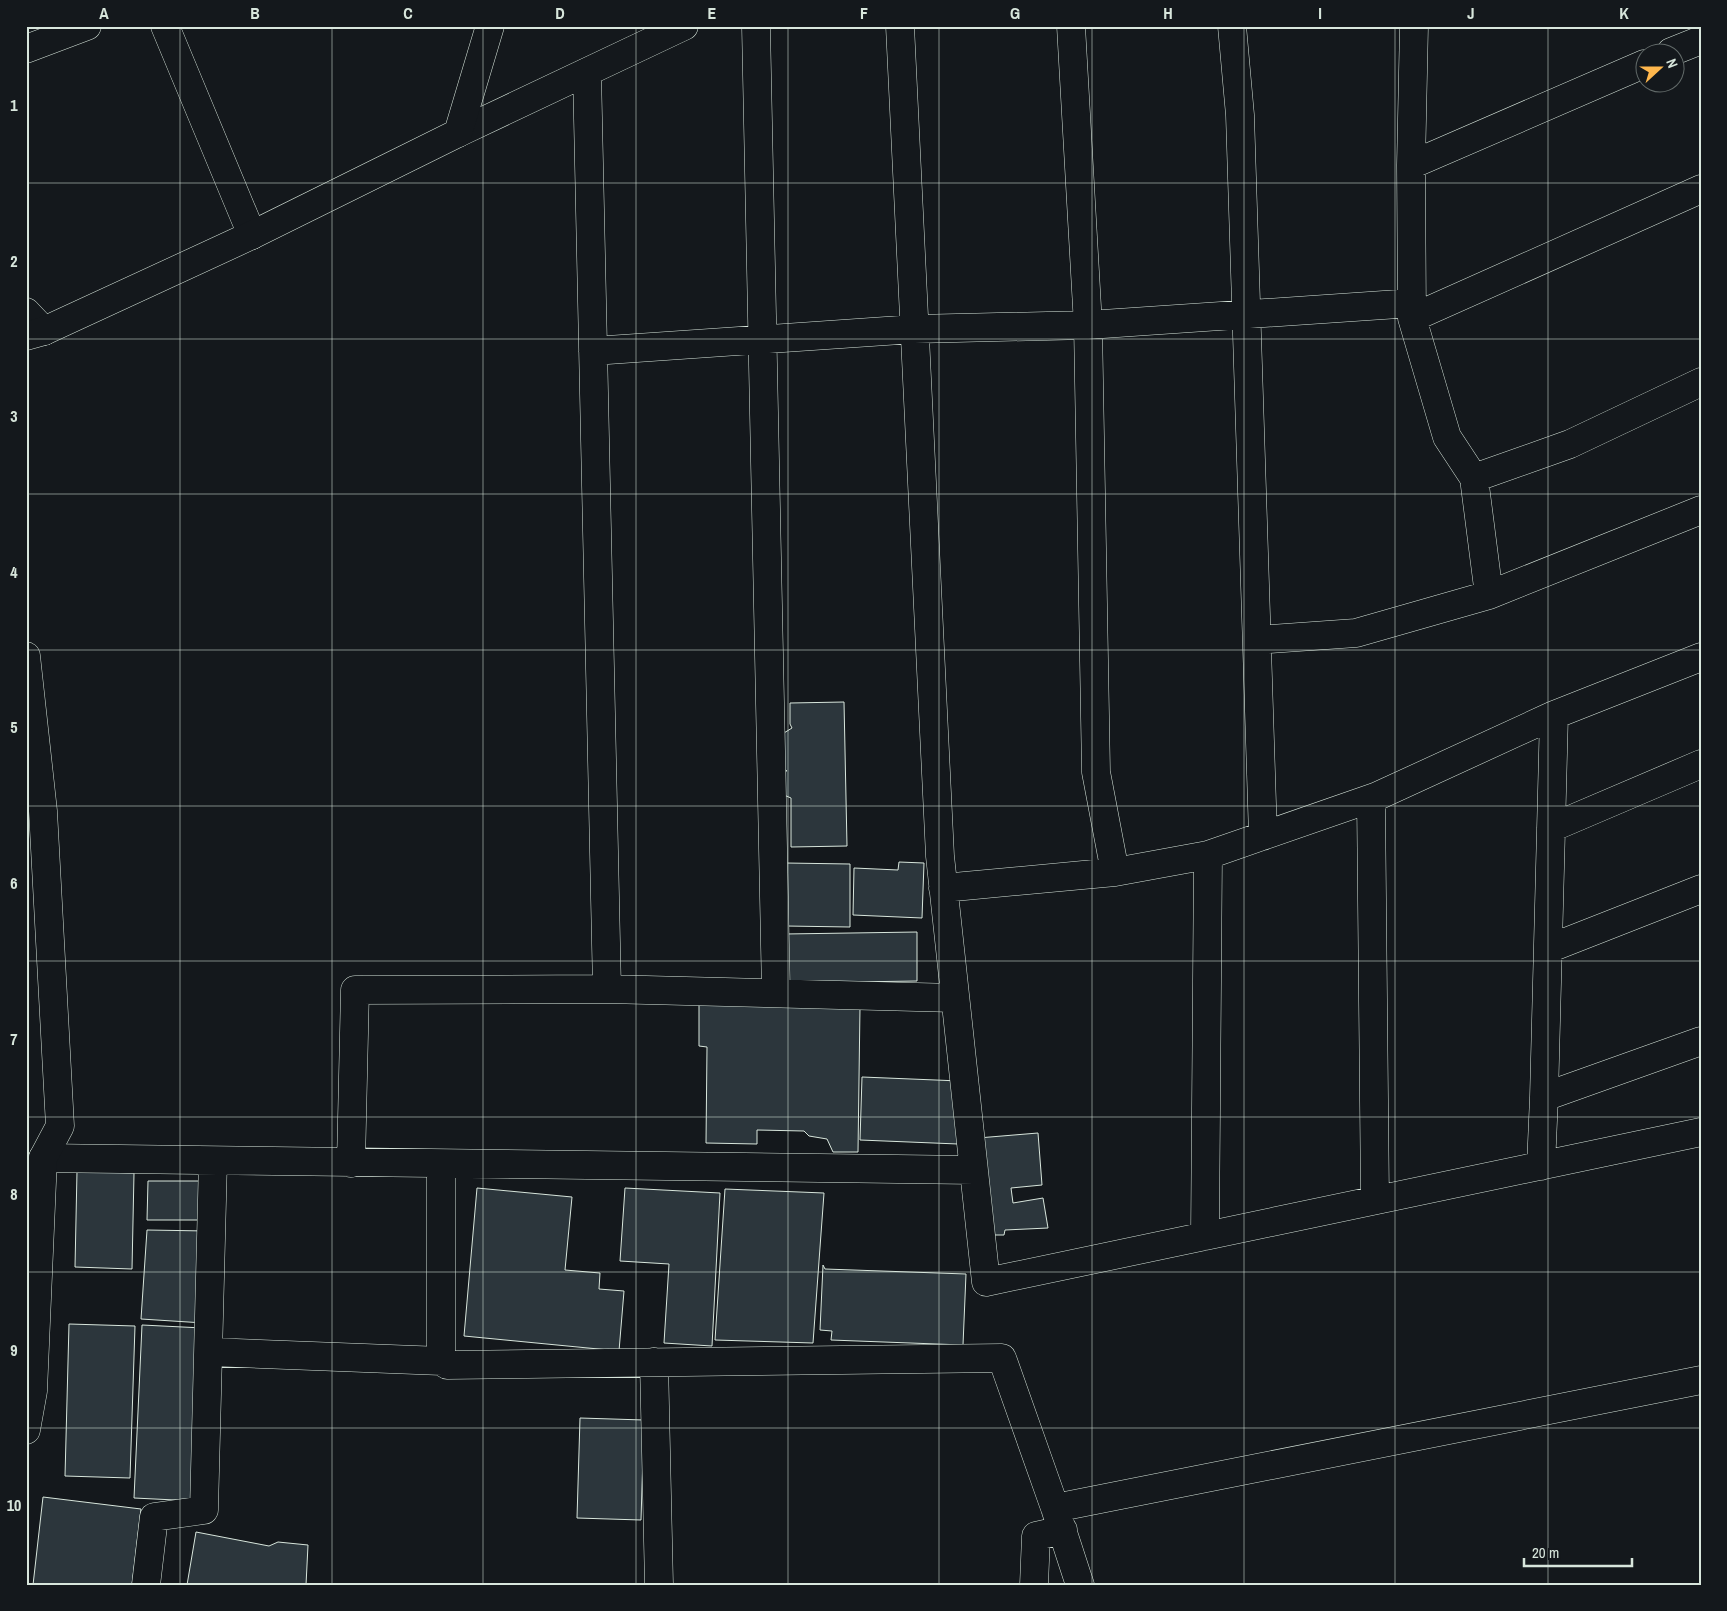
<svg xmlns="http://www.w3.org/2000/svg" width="1727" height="1611" font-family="'Archivo Narrow',sans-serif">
  <rect width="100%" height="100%" fill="#14181c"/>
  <path fill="#2c363c" stroke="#d8e6dc" d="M844,702L847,846L791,847V798L779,793L778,770L787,771L780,766L779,736L792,728L790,724V703Z
    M899,862L924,863L922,918L853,915L854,868L898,870Z
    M786,863L850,864V927L786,926Z
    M917,932V981L786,983L785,934Z
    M699,1004L860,1007L858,1152H833L827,1139L809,1136L804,1131L757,1130V1144L706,1143L707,1047L699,1046Z
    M862,1077L960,1081L958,1144L860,1140Z
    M1038,1133L1042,1185L1011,1188L1013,1203L1043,1198L1048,1228L1005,1230L1004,1235H984L978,1138Z
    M77,1171L134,1173L132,1269L75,1267Z
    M148,1181H208V1220H147Z
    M477,1188L572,1197L565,1270L600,1273L599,1289L624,1291L619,1351L464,1336Z
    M625,1188L720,1193L712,1346L664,1343L669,1264L620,1261Z
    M725,1189L824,1193L813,1343L715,1340Z
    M147,1230L207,1231L204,1323L141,1319Z
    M823,1265L825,1269L966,1274L963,1345L831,1340L832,1331L820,1330Z
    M69,1324L135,1326L130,1478L65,1476Z
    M142,1325L203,1328L196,1501L134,1498Z
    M580,1418L644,1420L641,1520L577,1518Z
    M43,1497L141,1509L132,1585H33Z
    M196,1532L269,1546L278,1542L308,1545L306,1585H187Z"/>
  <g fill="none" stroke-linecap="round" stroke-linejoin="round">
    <defs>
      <path id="street" d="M165,26L252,235
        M756,26L776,993
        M900,26L940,856L986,1282L1701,1132
        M1071,26L1088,325L1096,772L1115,872
        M1232,26L1240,115L1263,836
        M1414,26L1411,165L1412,318L1447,437L1474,478L1570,444L1701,382
        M26,49L87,26
        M1671,52L1701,40
        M587,72L607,989L955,998
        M458,133L684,26
        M1411,165L1644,64
        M26,312L44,331
        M1412,318L1701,189
        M593,351L915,329L1088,325L1413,303
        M1474,478L1489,595
        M1257,640L1356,633L1489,595L1701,510
        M1551,828L1701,764
        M943,888L1115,872L1208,855L1375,797
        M1548,949L1701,889
        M1544,1097L1554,715L1701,657
        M43,1158L974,1170
        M351,1163L355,990L607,989
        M441,1164V1354L442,1361L447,1365L1002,1358L1055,1508L1080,1585
        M1541,1166L1544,1097L1701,1041
        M1375,1200L1371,799L1554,715
        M1205,1236L1208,855
        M209,1352L442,1361
        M654,1362L659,1585
        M1055,1508L1701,1380
        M146,1585L154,1517L204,1510L213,1161
        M1034,1585L1036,1536L1063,1530"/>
      <path id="secondary" d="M26,336L44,331L252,235L458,133L490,26
        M26,656L43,811L60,1126L43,1158L33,1391L26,1430"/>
    </defs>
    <use href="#street" stroke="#d8e6dc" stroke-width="29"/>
    <use href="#secondary" stroke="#d8e6dc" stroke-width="29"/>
    <use href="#street" stroke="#14181c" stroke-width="28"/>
    <use href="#secondary" stroke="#14181c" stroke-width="28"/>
  </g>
  <path fill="none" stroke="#d8e6dc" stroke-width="1" stroke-opacity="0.55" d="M180,26V1585M332,26V1585M483,26V1585M636,26V1585M788,26V1585M939,26V1585M1092,26V1585M1244,26V1585M1395,26V1585M1548,26V1585M26,183H1701M26,339H1701M26,494H1701M26,650H1701M26,806H1701M26,961H1701M26,1117H1701M26,1272H1701M26,1428H1701"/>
  <rect width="1727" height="1611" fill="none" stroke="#14181c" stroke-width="55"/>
  <g transform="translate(1660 68) rotate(69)"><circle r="24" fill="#14181c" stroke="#626a69"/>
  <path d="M0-4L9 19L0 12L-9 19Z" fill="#ffb74d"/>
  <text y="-8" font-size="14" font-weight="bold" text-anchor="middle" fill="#d8e6dc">N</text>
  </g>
  <path d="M1524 1558v8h108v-8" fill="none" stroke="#d8e6dc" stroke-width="2.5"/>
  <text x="1532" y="1558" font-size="15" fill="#d8e6dc" stroke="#14181c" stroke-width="4" paint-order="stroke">20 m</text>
  <rect x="28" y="28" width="1672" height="1556" fill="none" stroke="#d8e6dc" stroke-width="2"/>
  <g font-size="16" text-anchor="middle" font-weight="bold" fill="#d8e6dc">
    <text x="104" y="19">A</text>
    <text x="255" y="19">B</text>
    <text x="408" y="19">C</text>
    <text x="560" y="19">D</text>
    <text x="712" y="19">E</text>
    <text x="864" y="19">F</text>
    <text x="1015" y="19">G</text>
    <text x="1168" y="19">H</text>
    <text x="1320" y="19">I</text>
    <text x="1471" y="19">J</text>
    <text x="1624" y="19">K</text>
    <text x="14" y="111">1</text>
    <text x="14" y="267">2</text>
    <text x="14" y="422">3</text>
    <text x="14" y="578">4</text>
    <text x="14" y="733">5</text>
    <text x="14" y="889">6</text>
    <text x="14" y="1045">7</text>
    <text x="14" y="1200">8</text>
    <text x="14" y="1356">9</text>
    <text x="14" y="1511">10</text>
  </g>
</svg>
